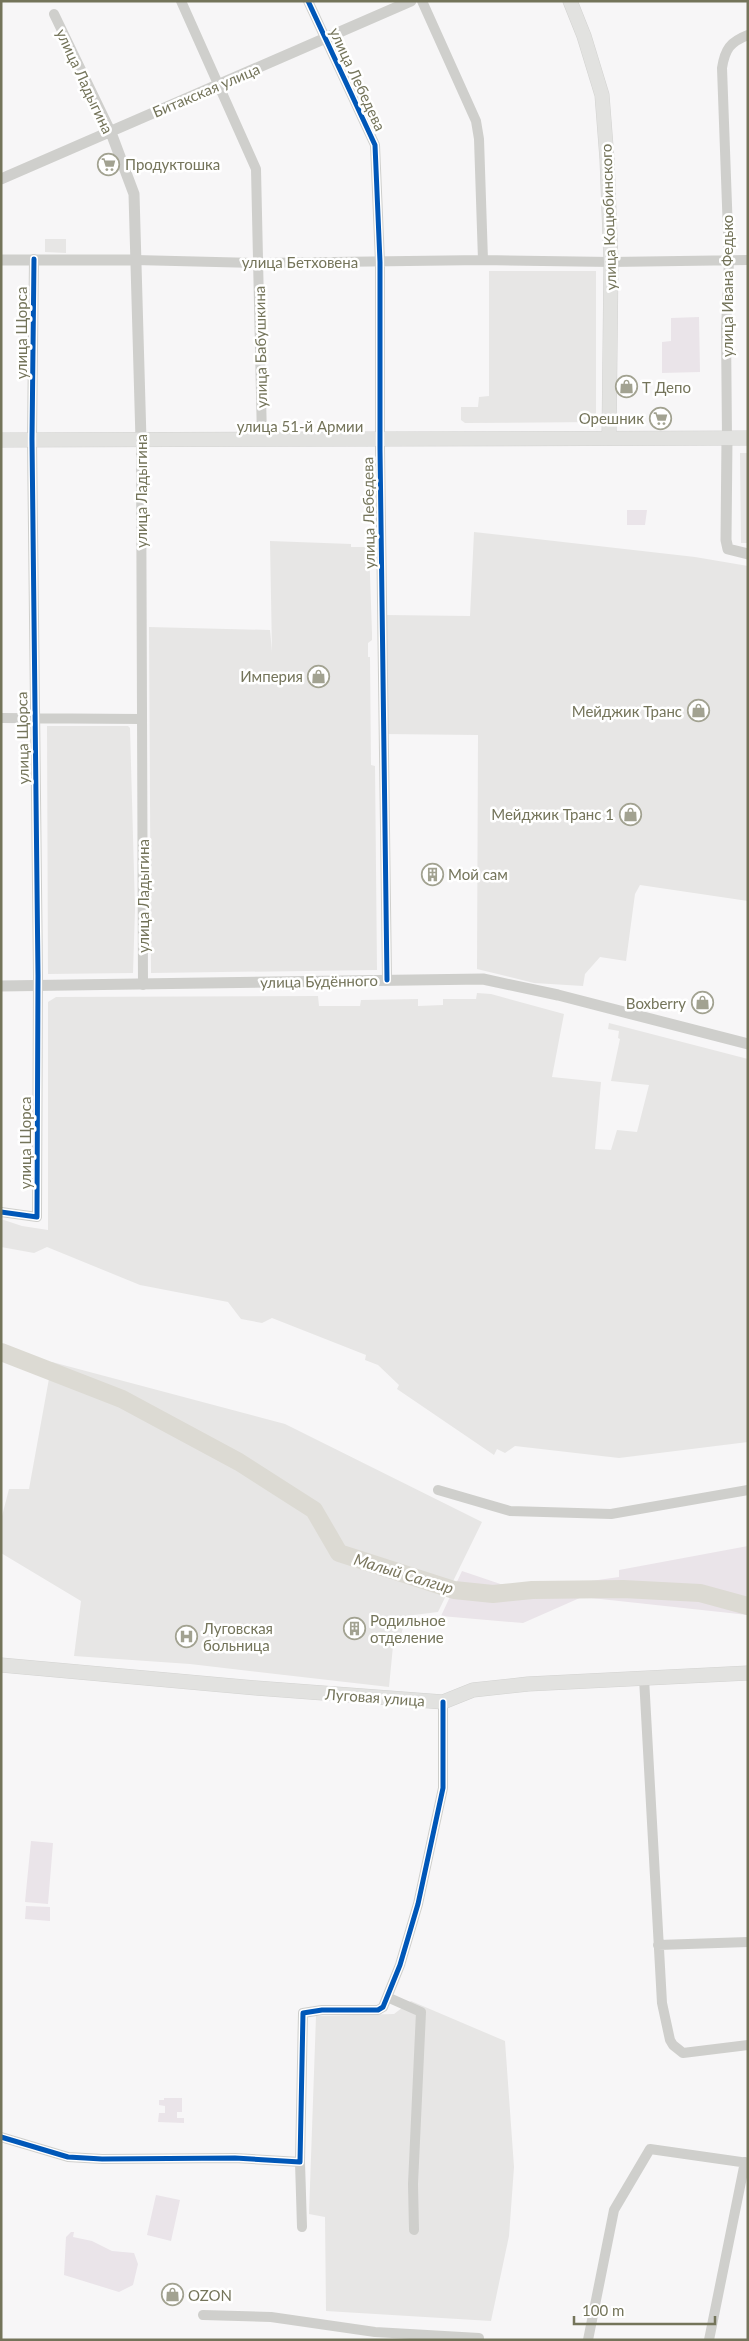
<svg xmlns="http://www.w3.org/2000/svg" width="749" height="2341" font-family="Lato,sans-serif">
  <rect width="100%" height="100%" fill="#f7f6f7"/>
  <path fill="#e7e6e5" d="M45,239H66V253L45,252Z
    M489,271H596V422L465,423L461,420V407H478L479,397L489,396Z
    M740,453H748V543H741Z
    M474,532L695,557L748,566V901L640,885L635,894L626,961L600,957L585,974L583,986L534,983L477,969L478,735L384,734L386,615L470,616Z
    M270,541L351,544V547H369L372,633V640L368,643V657H370L371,765L375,766L377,970L151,973L149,627L270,630L272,652Z
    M47,726H128L130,728L135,909L133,973L48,974Z
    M477,993L491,994L564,1014L552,1077L601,1082L595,1149L611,1150L617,1130L637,1132L649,1085L611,1081L620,1039L618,1038L619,1031L608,1029L609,1023L748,1059V1442L619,1458L515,1446L505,1453L497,1449L494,1455L397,1389L399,1385L378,1365L365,1360L366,1355L272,1318L262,1323L241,1319L228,1302L140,1285L47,1247L34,1253L1,1247V1219L22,1226L48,1230V1002L56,997L318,996L319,1006H360L361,1000L418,999V1006L443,1005V999H476Z
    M52,1362L285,1424L482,1522L438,1612L406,1616L399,1643L393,1646L389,1687L190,1664L74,1656L81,1601L1,1553V1520L9,1489H29Z
    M411,2001L505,2041L514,2167L509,2236L491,2321L326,2311L325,2217L309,2214L316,2016L394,2014Z"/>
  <path fill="#eae4e9" d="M699,317L700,372L662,373V342L671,341V318Z
    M627,510H647L645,525H627Z
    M748,1546V1615L582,1597L523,1623L441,1616L462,1571L521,1591L619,1577V1570Z
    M31,1841L53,1843L48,1904L25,1902Z
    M26,1906L50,1907V1921L25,1919Z
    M164,2098H182V2112H177V2118H184V2123L158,2122L159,2113H165V2106L159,2105V2100H164Z
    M156,2195L180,2200L171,2241L147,2235Z
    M71,2232H74L73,2237L92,2241L112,2251L134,2253L138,2264L133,2285L119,2292L64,2275L66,2237Z"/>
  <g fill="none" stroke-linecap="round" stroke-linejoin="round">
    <path stroke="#dcdad3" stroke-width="18" d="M1,1352L122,1399L239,1462L314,1510L339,1553L454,1590L493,1594L532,1590L623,1589L700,1593L748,1606"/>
    <defs>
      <path id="secondary" d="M570,1L584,36L602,95L607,159L611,262L609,438
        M1,440L748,438
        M1,1665L256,1688L443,1702L473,1690L528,1684L748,1673"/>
    </defs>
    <use href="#secondary" stroke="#d3d3d1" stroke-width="15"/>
    <path stroke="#cfcfcc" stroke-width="10" d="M181,1L256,169L262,439
      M308,1L375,145L380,262V449L387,980
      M422,1L476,121L479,139L483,260
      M54,14L110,130
      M135,260L258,263L483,260L611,262L748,260
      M727,438L726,329L729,260L722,68C725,49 730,42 748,35
      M141,440L143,985
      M1,718L141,719
      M1,1212L37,1217L38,975L32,439L34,259
      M438,1490L510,1511L611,1514L748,1490
      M644,1678L662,2003L670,2040L673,2045L683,2053L748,2045
      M658,1945L748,1942
      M387,1997L421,2012L413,2184L414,2230
      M1,2137L68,2157L102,2159L235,2158L300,2162L303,2013L322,2010H378L383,2007L400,1965L418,1904L443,1788V1702
      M300,2162L302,2227
      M203,2315L271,2317L375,2332L479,2338V2340
      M588,2340L614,2210L650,2149L748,2163
      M709,2340L745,2162"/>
    <path stroke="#cfcfcc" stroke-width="11" d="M110,130L134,194L141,440
      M1,179L411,1
      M1,260H135
      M727,438L726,540L728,549L748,554
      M1,986L483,979L558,995L748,1044"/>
    <use href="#secondary" stroke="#e2e2e0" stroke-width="14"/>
    <defs>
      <path id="cycleway" d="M308,1L375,145L380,262V449L387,980
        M1,1212L37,1217L38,975L32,439L34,259
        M1,2137L68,2157L102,2159L235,2158L300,2162L303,2013L322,2010H378L383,2007L400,1965L418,1904L443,1788V1702"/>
    </defs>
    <use href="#cycleway" stroke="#fff" stroke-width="8"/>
    <use href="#cycleway" stroke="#0057b8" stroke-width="5"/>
  </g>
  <defs>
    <symbol id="supermarket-ring" viewBox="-11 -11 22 22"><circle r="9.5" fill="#fff" stroke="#a2a291" stroke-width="1.5"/><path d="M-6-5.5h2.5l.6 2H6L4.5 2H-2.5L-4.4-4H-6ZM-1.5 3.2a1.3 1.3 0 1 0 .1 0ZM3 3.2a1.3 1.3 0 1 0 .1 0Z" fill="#a2a291"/></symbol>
    <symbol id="shop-ring" viewBox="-11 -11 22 22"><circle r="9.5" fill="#fff" stroke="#a2a291" stroke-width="1.5"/><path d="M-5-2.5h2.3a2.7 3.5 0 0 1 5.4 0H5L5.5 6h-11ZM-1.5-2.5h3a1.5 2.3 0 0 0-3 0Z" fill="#a2a291"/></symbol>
    <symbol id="building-ring" viewBox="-11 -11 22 22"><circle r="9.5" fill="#fff" stroke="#a2a291" stroke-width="1.5"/><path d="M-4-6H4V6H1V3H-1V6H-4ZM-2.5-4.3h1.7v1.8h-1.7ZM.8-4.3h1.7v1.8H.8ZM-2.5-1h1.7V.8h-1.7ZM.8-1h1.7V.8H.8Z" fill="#a2a291"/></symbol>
    <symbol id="hospital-ring" viewBox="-11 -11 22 22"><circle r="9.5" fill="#fff" stroke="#a2a291" stroke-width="1.5"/><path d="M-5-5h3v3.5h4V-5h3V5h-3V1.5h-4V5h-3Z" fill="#a2a291"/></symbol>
  </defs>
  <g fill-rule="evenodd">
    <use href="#supermarket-ring" x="96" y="152" width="25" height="25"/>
    <use href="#shop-ring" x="614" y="374" width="25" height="25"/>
    <use href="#supermarket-ring" x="648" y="406" width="25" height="25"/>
    <use href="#shop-ring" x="306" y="664" width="25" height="25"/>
    <use href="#shop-ring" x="686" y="698" width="25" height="25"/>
    <use href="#shop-ring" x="618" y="802" width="25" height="25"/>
    <use href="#building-ring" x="420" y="862" width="25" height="25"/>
    <use href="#shop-ring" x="690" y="990" width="25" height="25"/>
    <use href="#building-ring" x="342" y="1616" width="25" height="25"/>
    <use href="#hospital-ring" x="174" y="1624" width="25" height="25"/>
    <use href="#shop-ring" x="160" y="2282" width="25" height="25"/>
  </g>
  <g text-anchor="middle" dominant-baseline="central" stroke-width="5" stroke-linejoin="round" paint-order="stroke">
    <g font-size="15" fill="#74745a" stroke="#fff">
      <text transform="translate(358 79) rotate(65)">улица Лебедева</text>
      <text transform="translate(85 81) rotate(65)">улица Ладыгина</text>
      <text transform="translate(206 90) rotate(-23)">Битакская улица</text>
      <text transform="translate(608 217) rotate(-92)">улица Коцюбинского</text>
      <text x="300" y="262">улица Бетховена</text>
      <text transform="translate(727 286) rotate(-90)">улица Ивана Федько</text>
      <text transform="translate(21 333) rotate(-90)">улица Щорса</text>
      <text transform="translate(260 347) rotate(-91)">улица Бабушкина</text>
      <text x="300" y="426">улица 51-й Армии</text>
      <text transform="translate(141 491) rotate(-90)">улица Ладыгина</text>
      <text transform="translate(368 513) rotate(-91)">улица Лебедева</text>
      <text transform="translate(22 738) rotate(-91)">улица Щорса</text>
      <text transform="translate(143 896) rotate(-90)">улица Ладыгина</text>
      <text transform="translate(319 981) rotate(-1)">улица Будённого</text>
      <text transform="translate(25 1143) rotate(-90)">улица Щорса</text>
      <text transform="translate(375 1697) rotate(4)">Луговая улица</text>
    </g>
    <g font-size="15" fill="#74745a" stroke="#fff" text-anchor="start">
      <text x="125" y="164">Продуктошка</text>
      <text x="642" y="387">Т Депо</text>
      <text x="644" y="418" text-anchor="end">Орешник</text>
      <text x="303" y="676" text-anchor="end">Империя</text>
      <text x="682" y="711" text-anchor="end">Мейджик Транс</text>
      <text x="614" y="814" text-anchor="end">Мейджик Транс 1</text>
      <text x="448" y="874">Мой сам</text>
      <text x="686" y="1003" text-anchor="end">Boxberry</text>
      <text x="370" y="1620">Родильное<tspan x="370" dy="17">отделение</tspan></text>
      <text x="203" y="1628">Луговская<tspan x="203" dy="17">больница</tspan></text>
      <text x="188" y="2295">OZON</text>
    </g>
    <g font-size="16" font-style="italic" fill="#7a765e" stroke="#fff">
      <text transform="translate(404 1573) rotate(17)">Малый Салгир</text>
    </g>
  </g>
  <rect width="749" height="2341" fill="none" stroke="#74745a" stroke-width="5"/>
  <path d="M574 2316v8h141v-8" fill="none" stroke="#74745a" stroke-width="2.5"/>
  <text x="582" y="2316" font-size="15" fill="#74745a" stroke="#ffffff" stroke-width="4" paint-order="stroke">100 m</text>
</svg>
